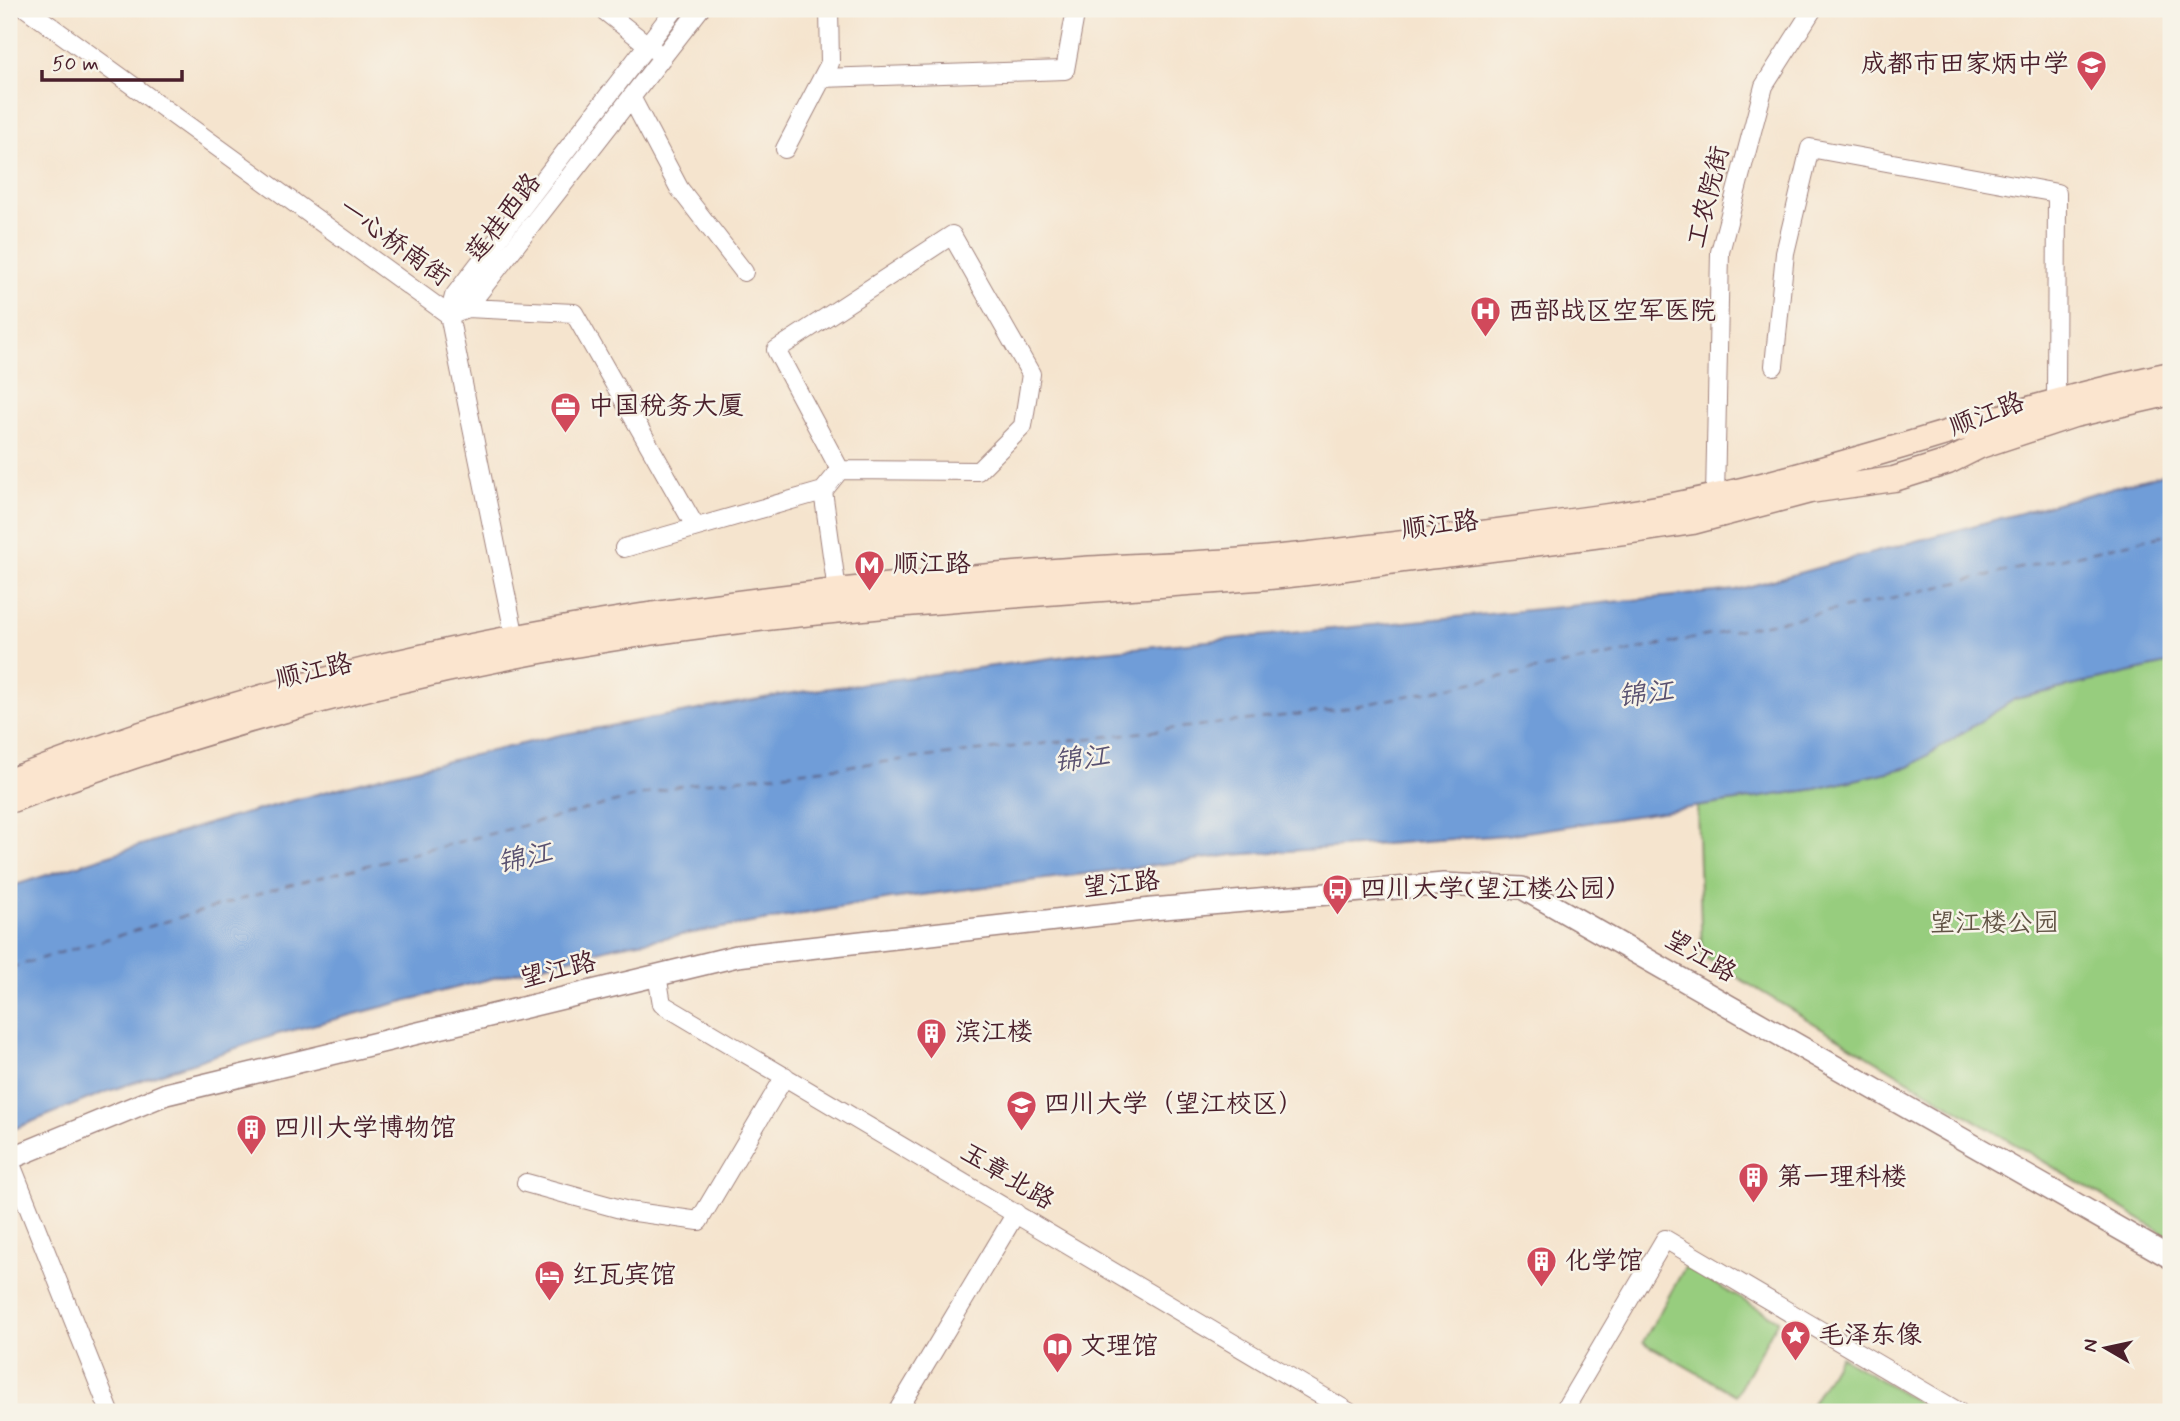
<svg xmlns="http://www.w3.org/2000/svg" width="2180" height="1421" font-family="Mynerve,'LXGW WenKai TC',sans-serif">
  <rect width="100%" height="100%" fill="#f7f3e8"/>
  <filter id="ink" filterUnits="userSpaceOnUse"><feTurbulence type="fractalNoise" baseFrequency=".0143" numOctaves="2"/><feDisplacementMap in="SourceGraphic" scale="14" xChannelSelector="R" yChannelSelector="G"/><feConvolveMatrix kernelMatrix="1 2 1 2 8 2 1 2 1" color-interpolation-filters="sRGB"/></filter>
  <filter id="wash" filterUnits="userSpaceOnUse"><feTurbulence type="fractalNoise" baseFrequency=".00686" numOctaves="4" result="noise"/><feDisplacementMap in="SourceGraphic" scale="28" xChannelSelector="R" yChannelSelector="G"/><feGaussianBlur stdDeviation="1.57" result="paint"/><feColorMatrix in="noise" values="0 0 0 0 0 0 0 0 0 0 0 0 0 0 0 0 0 1.4 0 .05"/><feComposite in="paint" operator="in"/></filter>
  <g filter="url(#wash)">
    <rect width="100%" height="100%" fill="#f5e4ce"/>
    <path fill="#97cd7e" stroke="#707654" stroke-width="2" d="M2171,663V1238L1702,956L1697,807L1816,789L1909,767L2015,699Z
      M1685,1267L1778,1320L1736,1395L1643,1342Z
      M1840,1356L1933,1411L1932,1412H1807Z"/>
    <path fill="#6f9dd8" stroke="#5c5e82" stroke-width="2" d="M2171,472V663L2015,699L1909,767L1816,789L1507,835L1233,855L891,899L617,946L278,1034L103,1093L9,1131V887L207,824L387,775L560,735L786,694L1103,651L1736,590Z"/>
    <g fill="none" stroke-linecap="round" stroke-linejoin="round">
      <path stroke="#595170" stroke-width="2" stroke-dasharray="9 7" stroke-linecap="butt" d="M9,968L289,885L683,785L1336,710L1866,604L2171,533"/>
    </g>
  </g>
  <g filter="url(#ink)">
    <g fill="none" stroke-linecap="round" stroke-linejoin="round">
      <defs>
        <path id="minor" d="M27,9L449,315L517,648
          M602,9L654,50
          M822,78L1065,70L1076,9
          M631,97L679,188L744,272
          M785,149L830,63L829,9
          M467,308L574,313L695,526
          M449,315L467,308L700,9
          M449,315L454,296L675,9
          M1774,366L1785,253L1810,148L2057,193L2056,400
          M1715,497L1720,252L1764,86L1813,9
          M624,548L823,491
          M837,591L823,491L840,470L776,350L952,235L1031,374L1023,426L978,471L840,470
          M657,975L662,1004L1349,1412
          M9,1159L110,1412
          M526,1183L628,1211L699,1221L785,1076
          M897,1412L1016,1213
          M1563,1412L1665,1239L1959,1412"/>
        <path id="tertiary" d="M9,1159L166,1094L737,956L1152,909L1444,884L1522,888L2171,1258"/>
        <path id="secondary" d="M9,781C212,703 426,648 641,616C787,595 935,579 1083,569C1145,565 1208,564 1271,558C1381,547 1492,532 1601,517C1796,491 1979,413 2171,374
          M9,801C215,722 431,665 650,633C855,603 1062,593 1269,577C1316,573 1364,565 1411,559C1491,549 1572,540 1653,528L1693,522L1810,491L1894,479L1948,462L1980,446L2074,415L2171,393"/>
      </defs>
      <use href="#minor" stroke="#a0827c" stroke-width="20"/>
      <use href="#tertiary" stroke="#a0827c" stroke-width="24"/>
      <use href="#secondary" stroke="#a0827c" stroke-width="27"/>
      <use href="#minor" stroke="#fff" stroke-width="18"/>
      <use href="#tertiary" stroke="#fff" stroke-width="21"/>
      <use href="#secondary" stroke="#fbe5cf" stroke-width="24"/>
    </g>
  </g>
  <defs>
    <symbol id="school-pin" viewBox="-11 -11 22 30"><path d="M0 17L-7.5 6A9.5 9.5 0 1 1 7.5 6Z" fill="#d1495b" stroke="#f7f3e8"/><path d="M0-5L7-2L0 1L-7-2ZM-4 1L0 2.5L4 1V4Q0 6-4 4Z" fill="#fff"/></symbol>
    <symbol id="hospital-pin" viewBox="-11 -11 22 30"><path d="M0 17L-7.5 6A9.5 9.5 0 1 1 7.5 6Z" fill="#d1495b" stroke="#f7f3e8"/><path d="M-5-5h3v3.5h4V-5h3V5h-3V1.5h-4V5h-3Z" fill="#fff"/></symbol>
    <symbol id="office-pin" viewBox="-11 -11 22 30"><path d="M0 17L-7.5 6A9.5 9.5 0 1 1 7.5 6Z" fill="#d1495b" stroke="#f7f3e8"/><path d="M-6-3h4V-5.5h4V-3h4V5H-6ZM-1-4.5V-3h2v-1.5ZM-6 0V1H6V0Z" fill="#fff"/></symbol>
    <symbol id="metro-pin" viewBox="-11 -11 22 30"><path d="M0 17L-7.5 6A9.5 9.5 0 1 1 7.5 6Z" fill="#d1495b" stroke="#f7f3e8"/><path d="M-5.5 5V-5H-3L0 0L3-5H5.5V5H3V-.5L0 4L-3-.5V5Z" fill="#fff"/></symbol>
    <symbol id="bus-pin" viewBox="-11 -11 22 30"><path d="M0 17L-7.5 6A9.5 9.5 0 1 1 7.5 6Z" fill="#d1495b" stroke="#f7f3e8"/><path d="M-5-6H5V4H4V6H2V4H-2V6H-4V4H-5ZM-3.5-4V0h7V-4ZM-3.5 1.2v1.5H-2V1.2ZM2 1.2v1.5H3.5V1.2Z" fill="#fff"/></symbol>
    <symbol id="building-pin" viewBox="-11 -11 22 30"><path d="M0 17L-7.5 6A9.5 9.5 0 1 1 7.5 6Z" fill="#d1495b" stroke="#f7f3e8"/><path d="M-4-6H4V6H1V3H-1V6H-4ZM-2.5-4.3h1.7v1.8h-1.7ZM.8-4.3h1.7v1.8H.8ZM-2.5-1h1.7V.8h-1.7ZM.8-1h1.7V.8H.8Z" fill="#fff"/></symbol>
    <symbol id="university-pin" viewBox="-11 -11 22 30"><path d="M0 17L-7.5 6A9.5 9.5 0 1 1 7.5 6Z" fill="#d1495b" stroke="#f7f3e8"/><path d="M0-5L7-2L0 1L-7-2ZM-4 1L0 2.5L4 1V4Q0 6-4 4Z" fill="#fff"/></symbol>
    <symbol id="hotel-pin" viewBox="-11 -11 22 30"><path d="M0 17L-7.5 6A9.5 9.5 0 1 1 7.5 6Z" fill="#d1495b" stroke="#f7f3e8"/><path d="M-6-4.5h1.5V1H6V5H4.5V3h-9V5H-6ZM-4 0a1.8 1.8 0 1 1 3.6 0ZM.5 0V-2.5h3Q6-2.5 6 0Z" fill="#fff"/></symbol>
    <symbol id="sight-pin" viewBox="-11 -11 22 30"><path d="M0 17L-7.5 6A9.5 9.5 0 1 1 7.5 6Z" fill="#d1495b" stroke="#f7f3e8"/><path d="M0-6L1.8-2.2L6-1.7L2.9 1.2L3.7 5.4L0 3.3L-3.7 5.4L-2.9 1.2L-6-1.7L-1.8-2.2Z" fill="#fff"/></symbol>
    <symbol id="library-pin" viewBox="-11 -11 22 30"><path d="M0 17L-7.5 6A9.5 9.5 0 1 1 7.5 6Z" fill="#d1495b" stroke="#f7f3e8"/><path d="M-6-4Q-3-5.5-.7-3.5V5Q-3 3-6 4ZM6-4Q3-5.5 .7-3.5V5Q3 3 6 4Z" fill="#fff"/></symbol>
  </defs>
  <g fill-rule="evenodd">
    <use href="#school-pin" x="2074" y="48" width="35" height="47"/>
    <use href="#hospital-pin" x="1468" y="294" width="35" height="47"/>
    <use href="#office-pin" x="548" y="390" width="35" height="47"/>
    <use href="#metro-pin" x="852" y="548" width="35" height="47"/>
    <use href="#bus-pin" x="1320" y="872" width="35" height="47"/>
    <use href="#building-pin" x="914" y="1016" width="35" height="47"/>
    <use href="#university-pin" x="1004" y="1088" width="35" height="47"/>
    <use href="#building-pin" x="234" y="1112" width="35" height="47"/>
    <use href="#building-pin" x="1736" y="1160" width="35" height="47"/>
    <use href="#building-pin" x="1524" y="1244" width="35" height="47"/>
    <use href="#hotel-pin" x="532" y="1258" width="35" height="47"/>
    <use href="#sight-pin" x="1778" y="1318" width="35" height="47"/>
    <use href="#library-pin" x="1040" y="1330" width="35" height="47"/>
  </g>
  <g text-anchor="middle" dominant-baseline="central" stroke-width="5" stroke-linejoin="round" paint-order="stroke">
    <g font-size="26" fill="#4a1f2b" stroke="#f7f3e8" text-anchor="start">
      <text x="2069" y="65" text-anchor="end">成都市田家炳中学</text>
      <text x="1508" y="312">西部战区空军医院</text>
      <text x="588" y="407">中国税务大厦</text>
      <text x="893" y="565">顺江路</text>
      <text x="1360" y="890">四川大学(望江楼公园)</text>
      <text x="955" y="1033">滨江楼</text>
      <text x="1044" y="1105">四川大学（望江校区）</text>
      <text x="274" y="1129">四川大学博物馆</text>
      <text x="1777" y="1178">第一理科楼</text>
      <text x="1565" y="1262">化学馆</text>
      <text x="572" y="1276">红瓦宾馆</text>
      <text x="1818" y="1336">毛泽东像</text>
      <text x="1080" y="1347">文理馆</text>
    </g>
    <g font-size="26" fill="#4a1f2b" stroke="#f7f3e8">
      <text transform="translate(1709 197) rotate(-76)">工农院街</text>
      <text transform="translate(504 218) rotate(-52)">莲桂西路</text>
      <text transform="translate(394 243) rotate(36)">一心桥南街</text>
      <text transform="translate(1987 415) rotate(-21)">顺江路</text>
      <text transform="translate(1440 526) rotate(-7)">顺江路</text>
      <text transform="translate(314 672) rotate(-13)">顺江路</text>
      <text transform="translate(1121 885) rotate(-6)">望江路</text>
      <text transform="translate(1700 957) rotate(30)">望江路</text>
      <text transform="translate(558 971) rotate(-14)">望江路</text>
      <text transform="translate(1007 1177) rotate(31)">玉章北路</text>
    </g>
    <g font-size="26" fill="#615344" stroke="#f7f3e8">
      <text x="1994" y="924">望江楼公园</text>
    </g>
    <g font-size="28" font-style="italic" fill="#595170" stroke="#f7f3e8">
      <text transform="translate(1646 695) rotate(-7)">锦江</text>
      <text transform="translate(1082 760) rotate(-7)">锦江</text>
      <text transform="translate(525 859) rotate(-13)">锦江</text>
    </g>
  </g>
  <rect width="2180" height="1421" fill="none" stroke="#f7f3e8" stroke-width="35"/>
  <g transform="translate(2106 1348) rotate(279)" stroke="#f7f3e8" stroke-width="5" paint-order="stroke">
  <path d="M0-5L12 26L0 18L-12 26Z" fill="#4a1f2b"/>
  <text y="-10" font-size="19" font-weight="bold" text-anchor="middle" fill="#4a1f2b">N</text>
  </g>
  <path d="M42 70v10h140v-10" fill="none" stroke="#4a1f2b" stroke-width="3.5"/>
  <text x="52" y="70" font-size="21" fill="#4a1f2b" stroke="#f7f3e8" stroke-width="5" paint-order="stroke">50 m</text>
</svg>
